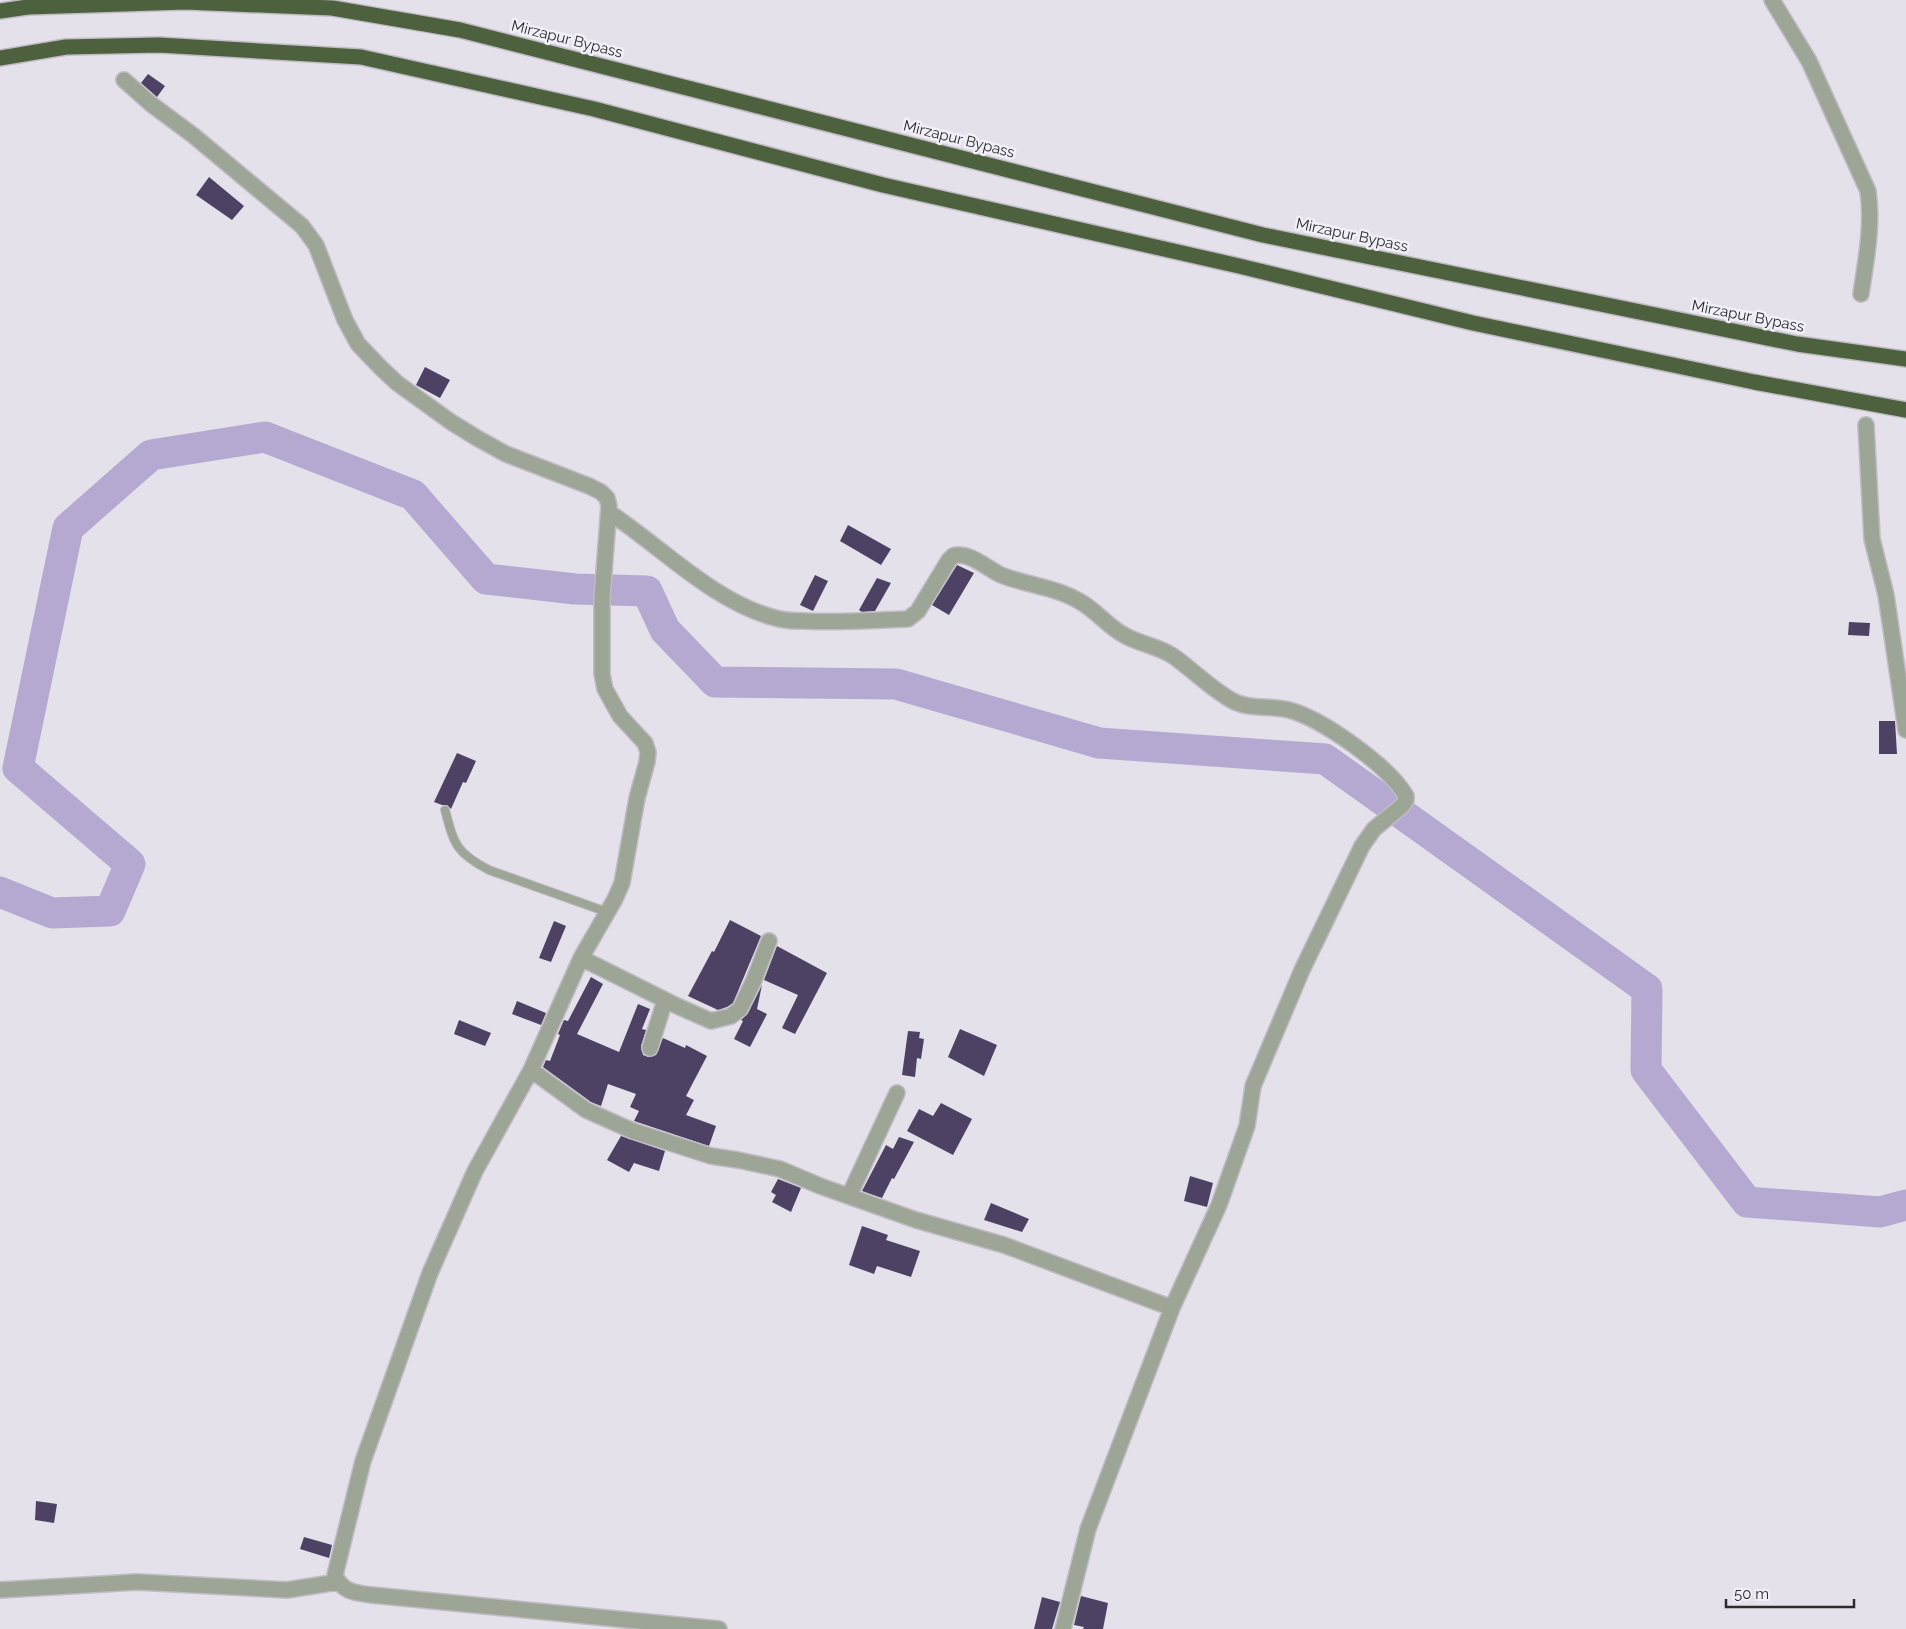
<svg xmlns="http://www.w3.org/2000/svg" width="1906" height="1629" font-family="Raleway,sans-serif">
  <rect width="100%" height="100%" fill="#e4e1ea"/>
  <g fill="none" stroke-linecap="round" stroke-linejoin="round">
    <path stroke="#b5a9d1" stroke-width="31" d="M0,892L52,913L110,911L130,864L18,768L68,528L151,455L265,437L413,495L486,579L575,589L647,591L665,630L715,682L896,684L1099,743L1325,759L1647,989L1646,1070L1747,1202L1880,1212L1906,1205"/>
  </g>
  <path fill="#4d4264" d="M148,74L165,86L157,97L141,83Z
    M209,177L244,206L232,220L196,195Z
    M425,367L450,380L440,398L416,385Z
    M848,525L891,549L881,565L840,541Z
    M957,565L974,573L949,615L932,605Z
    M815,575L828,581L813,611L800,605Z
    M877,578L891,583L875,611L862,612L859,610Z
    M1849,622L1870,623L1869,636L1848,635Z
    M1879,721H1895L1897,754H1879Z
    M457,753L476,761L466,783L463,782L451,809L447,805H442L434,802Z
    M730,920L761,936L733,1003L727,1007L718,1010L688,996L712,951L714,952Z
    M554,921L566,926L551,962L539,958Z
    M777,946L827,973L795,1034L782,1028L798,995L764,980Z
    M591,977L603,984L577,1034L619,1052L638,1004L650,1009L642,1029L646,1030L641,1046L643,1055L648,1057L656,1055L663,1038L685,1048L686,1045L707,1056L686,1096L694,1100L686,1115L716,1126L709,1146L634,1121L639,1111L630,1107L636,1094L608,1084L601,1106L591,1102L543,1067L546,1060L550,1061L560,1035L558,1034L564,1020L568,1021Z
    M762,985L757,1009L767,1014L750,1047L734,1039L743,1021L741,1020L748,1013Z
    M517,1001L546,1013L541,1025L512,1014Z
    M459,1020L491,1033L485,1046L454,1034Z
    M960,1029L997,1045L984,1076L948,1057Z
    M908,1031L920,1032L919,1038L924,1039L921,1059L917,1058L915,1077L902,1075Z
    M941,1103L972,1119L953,1155L907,1131L919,1109L933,1116Z
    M621,1136L665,1151L659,1171L634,1163L629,1172L607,1160Z
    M899,1137L914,1142L894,1179L892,1178L882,1198L862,1191L886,1145L893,1149Z
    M1190,1176L1213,1183L1207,1207L1184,1201Z
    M778,1179L801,1188L791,1212L772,1202L776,1195L771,1192Z
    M991,1203L1029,1219L1022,1232L984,1220Z
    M862,1226L888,1235L886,1240L920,1251L911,1277L877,1266L874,1274L849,1265Z
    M36,1501L57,1504L54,1523L35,1520Z
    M304,1537L332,1545L329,1558L300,1549Z
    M1081,1596L1108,1603L1103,1629H1083L1084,1627L1074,1625Z
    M1042,1597L1060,1602L1052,1629H1034Z"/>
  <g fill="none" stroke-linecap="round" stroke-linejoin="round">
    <defs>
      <path id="lane" d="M445,810C454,844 456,853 489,870L607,912"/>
      <path id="street" d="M1772,0L1809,61L1868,191C1873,225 1866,260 1861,294
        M124,80L151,104L194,136L302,226L316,245L345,320L358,344L381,368L397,383L451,422L477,438L506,454L589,486L601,492L607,498L609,506L602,598V674L605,689L620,716L645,743L648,752L647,762L637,798L622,883L615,899L581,958L531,1070L475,1171L430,1273L363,1461L335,1575C342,1592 355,1593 372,1595L719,1629
        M1866,425L1872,539L1886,595L1906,730
        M610,513C660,546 713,601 772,617C783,621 794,621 805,621C840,623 874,620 908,619L918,611L949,560L953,556C969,551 986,568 1001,575C1026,585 1055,587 1079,601C1096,610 1107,626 1124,635C1139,644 1158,646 1173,656C1193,670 1211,689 1233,701C1250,710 1271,705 1289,710C1321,718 1389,766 1406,796V800L1402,806L1374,829L1362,846L1302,970L1253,1086L1247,1126L1219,1205L1172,1308L1088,1529L1063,1629
        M581,958L675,1005L711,1021L731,1016L740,1009L754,980L769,941
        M650,1048L665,1000
        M531,1070L586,1110L633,1131L711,1156L738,1160L780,1169L820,1186L916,1220L1004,1245L1172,1308
        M849,1196L897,1093
        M0,1590L137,1582L287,1590L338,1582"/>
      <path id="highway" d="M0,11L28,7L185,2L332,8L460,30L1263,235L1797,344L1906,359
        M0,58L66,47L159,45L361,57L594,109L883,185L1239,266L1473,323L1754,382L1906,410"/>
    </defs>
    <use href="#lane" stroke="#bfbcc4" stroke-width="10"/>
    <use href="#street" stroke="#bfbcc4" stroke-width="18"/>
    <use href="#highway" stroke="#bfbcc4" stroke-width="18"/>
    <use href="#lane" stroke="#9da696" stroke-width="8"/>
    <use href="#street" stroke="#9da696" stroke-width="15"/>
    <use href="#highway" stroke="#4e613e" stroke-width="15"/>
  </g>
  <g text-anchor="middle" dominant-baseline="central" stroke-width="5" stroke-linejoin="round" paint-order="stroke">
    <g font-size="15" fill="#2b2a2d" stroke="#f1eff7">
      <text transform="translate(567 39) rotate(14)">Mirzapur Bypass</text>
      <text transform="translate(959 139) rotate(14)">Mirzapur Bypass</text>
      <text transform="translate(1352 235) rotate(12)">Mirzapur Bypass</text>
      <text transform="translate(1748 316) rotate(11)">Mirzapur Bypass</text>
    </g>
  </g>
  <path d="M1726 1599v8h128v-8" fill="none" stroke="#2b2a2d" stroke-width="2.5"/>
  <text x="1734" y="1599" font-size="15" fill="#2b2a2d" stroke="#f1eff7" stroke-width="4" paint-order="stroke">50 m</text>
</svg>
